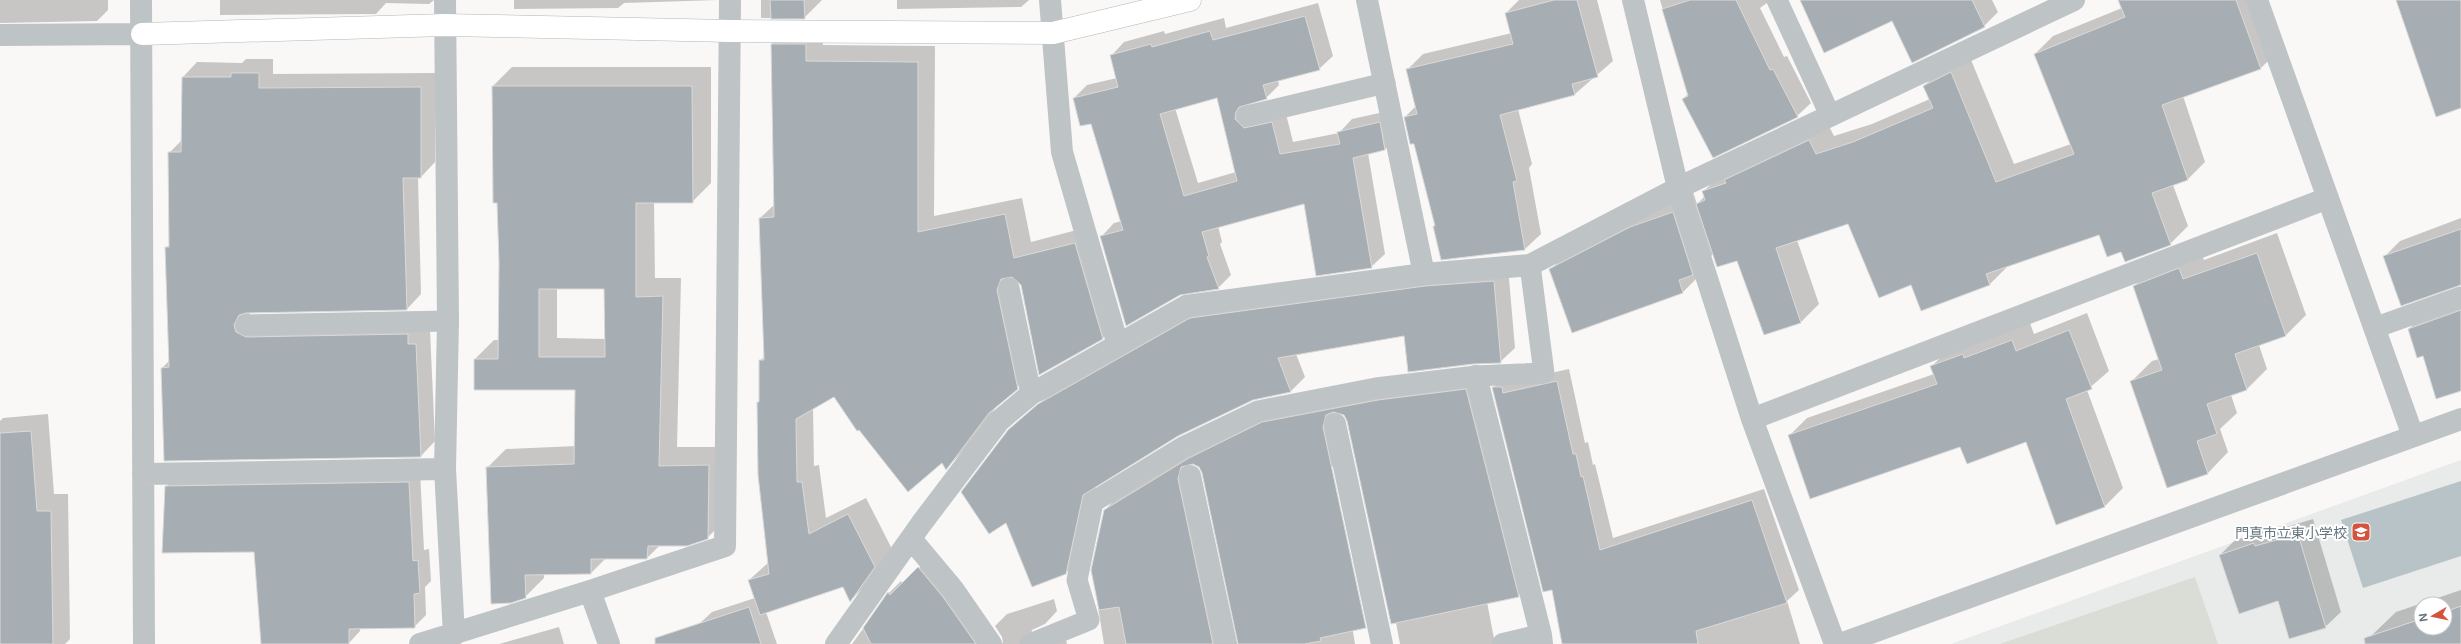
<svg xmlns="http://www.w3.org/2000/svg" width="2461" height="644" font-family="Inter,'Noto Sans JP',sans-serif">
  <rect width="100%" height="100%" fill="#f9f8f7"/>
  <path fill="#e9eaea" fill-rule="evenodd" d="M2461,460V644H1951ZM2421,604H2445V628H2421Z"/>
  <path fill="#d9ddd6" d="M2195,577L2218,644H2000Z"/>
  <path fill="#b7c3c6" d="M2461,481V556L2363,588L2341,520Z"/>
  <path fill="#0003" fill-rule="evenodd" d="M0,0H108V10L97,21L0,23Z
    M220,0H434L429,4L386,3L376,14L220,15Z
    M514,0H718L624,3L618,8L514,9Z
    M761,0H822L804,18H761Z
    M897,0H1029L1021,7L897,9Z
    M1519,0H1597L1613,61L1575,94L1518,109L1532,164L1529,168L1541,234L1525,249L1441,259L1434,227L1436,225L1414,142L1405,117L1416,106L1408,69L1423,54L1512,33L1506,13Z
    M1660,0H1771L1760,8L1784,57L1787,56L1811,103L1797,116L1683,99L1688,94Z
    M1801,0H1992L1998,12L1984,26L1893,21L1824,51Z
    M2120,0H2260L2279,50L2261,68L2183,96L2205,162L2187,180L2173,185L2188,226L2170,244L2122,251L2100,234L2007,267L1989,285L1912,284L1848,223L1797,240L1819,304L1801,322L1764,334L1737,260L1713,254L1702,265L1704,271L1683,292L1573,331L1551,269L1572,248L1693,192L1697,204L1705,196L1703,192L1721,174L1827,122L1834,136L1872,124L1930,99L1924,86L1942,68L1969,55L2014,164L2071,144L2035,54L2053,36L2122,8Z
    M1318,3L1333,56L1319,69L1278,80L1279,85L1266,98L1249,103L1248,106L1285,110L1293,142L1339,133L1352,119L1393,110L1398,136L1385,149L1368,153L1385,254L1371,267L1305,203L1218,226L1222,242L1220,244L1231,275L1218,288L1101,237L1114,223L1122,221L1092,123L1074,98L1087,85L1117,78L1111,56L1124,42L1164,31L1165,34L1224,18L1226,28ZM1218,97L1236,172L1198,183L1175,108Z
    M789,27H822L823,45L935,46L934,216L1022,198L1031,242L1092,226L1120,321L1103,338L1022,285L1015,278L1034,371L1000,402L963,451L947,468L943,462L834,395L813,408L814,466L819,465L826,518L866,498L892,549L867,584L850,601L843,586L766,612L777,644H706L699,624L712,612L755,598L749,580L768,563L760,361L765,356L760,218L775,204L772,44Z
    M246,59H273V74L435,73V162L421,177H418L421,294L407,309L249,312L250,317L430,330L435,441L421,456L162,368L169,361L166,248L170,244L169,153L182,140L183,77L197,62L242,63Z
    M512,67H711V183L692,202H654L655,278H681L677,447H727L726,519L707,538L660,545L647,558H606L591,573L544,574V578L525,597L487,468L506,449L576,446V389L475,359L494,340H499L500,263L493,86ZM557,288H605L606,339L557,338Z
    M2461,218V285L2384,257L2400,241Z
    M2277,233L2306,315L2286,335L2259,345L2267,369L2247,389L2231,395L2237,413L2220,429L2228,452L2208,473L2168,487L2131,382L2152,361L2159,359L2134,286L2155,266L2200,249L2204,260Z
    M1508,267L1515,348L1500,362L1404,335L1296,354L1305,377L1291,391L1253,399L1177,435L1096,486L1080,558L1066,573L1009,430L1054,390L1205,304Z
    M2461,300V390L2423,355L2409,329L2425,313Z
    M2087,313L2109,371L2087,390L2123,488L2105,506L2057,524L2027,441L1961,446L1789,436L1807,418L1934,374L1931,367L1949,349L2030,323L2034,334Z
    M1569,369L1585,443L1588,442L1593,465L1595,464L1613,538L1764,489L1799,590L1787,601L1800,644H1564L1552,589L1493,388L1505,375L1515,381Z
    M1477,379L1528,586L1518,596L1487,602L1495,644H1400L1366,462L1345,415L1339,411L1333,412L1342,458L1331,468L1327,469L1355,644H1239L1203,473L1200,467L1189,463L1188,468L1231,644H1104L1092,570L1105,510L1115,499L1200,448L1273,413Z
    M48,414L54,494H68L70,639L65,644H0V421L3,418Z
    M420,471L424,550L429,549L431,581L425,587L426,615L414,627L360,628V631L349,643L263,644L255,551L166,487L177,475Z
    M2313,519L2341,612L2325,627L2220,555L2235,540L2269,528L2270,532Z
    M931,556L998,644L1003,643L1002,637L995,626L1007,614L1054,599L1057,611L1045,624L1032,630L1031,636L1041,644H852L889,593L901,581L903,584Z
    M2461,590V644H2373L2371,636L2396,612ZM2421,604H2445V628H2421Z
    M559,627L564,644H499Z
    M1065,636L1067,644H1042Z"/>
  <path fill="#a6aeb3" stroke="#dadad9" fill-rule="evenodd" d="M770,0H804L805,19H771Z
    M1554,0H1577L1598,77L1572,84L1575,95L1500,115L1517,181L1513,182L1525,250L1441,260L1433,226H1435L1414,144H1410L1404,117L1417,114L1406,69L1513,44L1505,13Z
    M1690,0H1736L1770,70L1773,69L1798,117L1713,158L1682,99L1688,96L1662,9Z
    M1800,0H1972L1985,27L1912,63L1892,21L1824,53Z
    M2118,0H2236L2261,69L2162,105L2188,180L2152,193L2171,245L2125,262L2121,252L2107,257L2099,235L1986,274L1990,285L1921,311L1911,285L1879,298L1848,224L1776,248L1801,323L1764,335L1737,261L1717,267L1696,204L1705,200L1702,191L1726,183L1724,180L1809,140L1816,154L1853,142L1933,108L1923,86L1951,72L1996,182L2074,154L2034,54L2125,17Z
    M2396,0H2461V108L2436,117Z
    M1305,16L1320,70L1263,85L1267,99L1239,107L1236,112L1235,119L1244,128L1272,122L1280,154L1340,144L1337,132L1380,122L1385,150L1353,158L1372,268L1316,276L1304,204L1202,232L1209,256L1207,257L1219,289L1180,295L1126,326L1100,236L1123,230L1091,124L1080,126L1073,98L1118,87L1110,55L1151,44L1152,47L1210,31L1213,40ZM1217,98L1237,181L1184,196L1160,114Z
    M771,44H806V61L918,62V232L1005,214L1014,258L1075,243L1103,339L1039,375L1021,285L1012,277L1001,279L997,290L1018,389L989,413L946,470L942,463L908,492L859,430L857,431L834,397L796,419L797,482H802L809,534L848,514L875,567L850,602L843,587L760,615L748,580L769,574L758,475L757,402H759V360H764L759,218L774,217Z
    M231,73H259V88L421,87V178H403L407,310L246,313L239,315L234,325L236,332L246,337L408,334V344H416L421,457L164,461L161,368L169,367L165,247H169L168,152H181L182,77H231Z
    M492,86H692L693,203H636V297L663,296L659,466L709,465L708,539L687,546H648L647,559H591V574L525,575L526,598L511,603L491,604L486,467L574,464L575,390H474V359H498L499,263L497,203H493ZM539,289H604L605,357H539Z
    M1673,212L1693,275L1679,280L1683,293L1572,333L1549,269L1630,227Z
    M2461,229V285L2401,306L2383,256Z
    M2257,253L2286,336L2235,354L2247,390L2207,404L2217,434L2197,441L2208,474L2167,488L2130,381L2162,370L2133,286L2179,268L2183,279Z
    M1494,281L1501,363L1473,364L1408,372L1404,336L1278,358L1291,392L1253,400L1178,436L1083,495L1066,574L1032,587L1006,523L989,534L961,492L1008,430L1038,404L1190,318L1425,286Z
    M2461,310V391L2436,399L2423,356L2417,358L2408,329Z
    M2069,330L2092,389L2066,399L2105,507L2056,525L2026,442L1967,464L1960,447L1810,499L1788,435L1937,384L1930,366L1963,354L1964,358L2012,340L2016,351Z
    M1557,381L1573,454H1576L1581,477L1583,476L1600,550L1752,500L1787,603L1696,631L1698,644H1562L1552,590L1543,592L1492,387H1502L1503,393Z
    M1466,389L1519,597L1391,624L1347,421L1344,415L1333,412L1326,415L1323,427L1366,628L1320,638L1321,641L1304,644H1238L1202,473L1199,467L1193,464L1181,467L1178,479L1213,644H1126L1119,607L1099,610L1091,570L1104,510L1189,458L1262,422L1378,400Z
    M31,431L37,511H51L53,644H0V433Z
    M409,482L413,561L418,560L420,593L414,594L415,628L349,629V644H261L254,552L162,553L165,486Z
    M2298,534L2326,628L2289,639L2278,601L2239,614L2219,555L2254,543L2255,546Z
    M918,567L943,597L976,644H871L863,628L888,592L890,595Z
    M2461,606V644H2365L2364,638L2421,619V628H2445V612Z
    M749,607L761,644H655V638Z"/>
  <g fill="none" stroke-linecap="round" stroke-linejoin="round">
    <defs>
      <path id="secondary" d="M142,34L445,25L730,31L1053,33L1190,0"/>
    </defs>
    <use href="#secondary" stroke="#b1b7bb" stroke-width="23"/>
    <path stroke="#bec3c6" stroke-width="21" d="M1777,0L1830,115
      M1247,116L1385,83
      M1009,288L1031,394
      M246,325L448,321
      M2374,328L2461,297
      M1030,644L1089,620L1077,580L1093,502L1183,447L1258,411L1376,388L1476,376L1544,373L1530,265"/>
    <path stroke="#bec3c6" stroke-width="22" d="M141,0L144,644
      M445,0L448,321L445,469L454,635
      M1050,0L1062,152L1118,345
      M1367,0L1424,274
      M1633,0L1678,188L1752,419L1835,644
      M2257,0L2413,436
      M0,35L142,34
      M1476,376L1541,635
      M1752,419L2328,198
      M1335,424L1382,644
      M143,474L445,469
      M1190,476L1226,644
      M912,540L953,589L991,644
      M590,591L609,644
      M420,644L590,591L725,546L730,0
      M836,644L921,524L999,421L1031,394L1186,306L1424,274L1530,265L1678,188L2074,0
      M1503,644L1541,635L1542,644
      M1840,644L2461,419"/>
    <use href="#secondary" stroke="#fff" stroke-width="22"/>
  </g>
  <defs>
    <symbol id="school-square" viewBox="-11 -11 22 22"><rect x="-9" y="-9" width="18" height="18" rx="4" fill="#d3543c" stroke="#fff"/><path d="M0-5L7-2L0 1L-7-2ZM-4 1L0 2.5L4 1V4Q0 6-4 4Z" fill="#fff"/></symbol>
  </defs>
  <g fill-rule="evenodd">
    <use href="#school-square" x="2350" y="521" width="22" height="22"/>
  </g>
  <g text-anchor="middle" dominant-baseline="central" stroke-width="4" stroke-linejoin="round" paint-order="stroke">
    <g font-size="14" fill="#66767e" stroke="#fff" text-anchor="end">
      <text x="2347" y="532">門真市立東小学校</text>
    </g>
  </g>
  <g transform="translate(2433 616) rotate(261)"><circle r="19" fill="#ffffff" stroke="#c2c8cb"/>
  <path d="M0-3L7 15L0 10L-7 15Z" fill="#d3543c"/>
  <text y="-6" font-size="11" font-weight="bold" text-anchor="middle" fill="#66767e">N</text>
  </g>
</svg>
